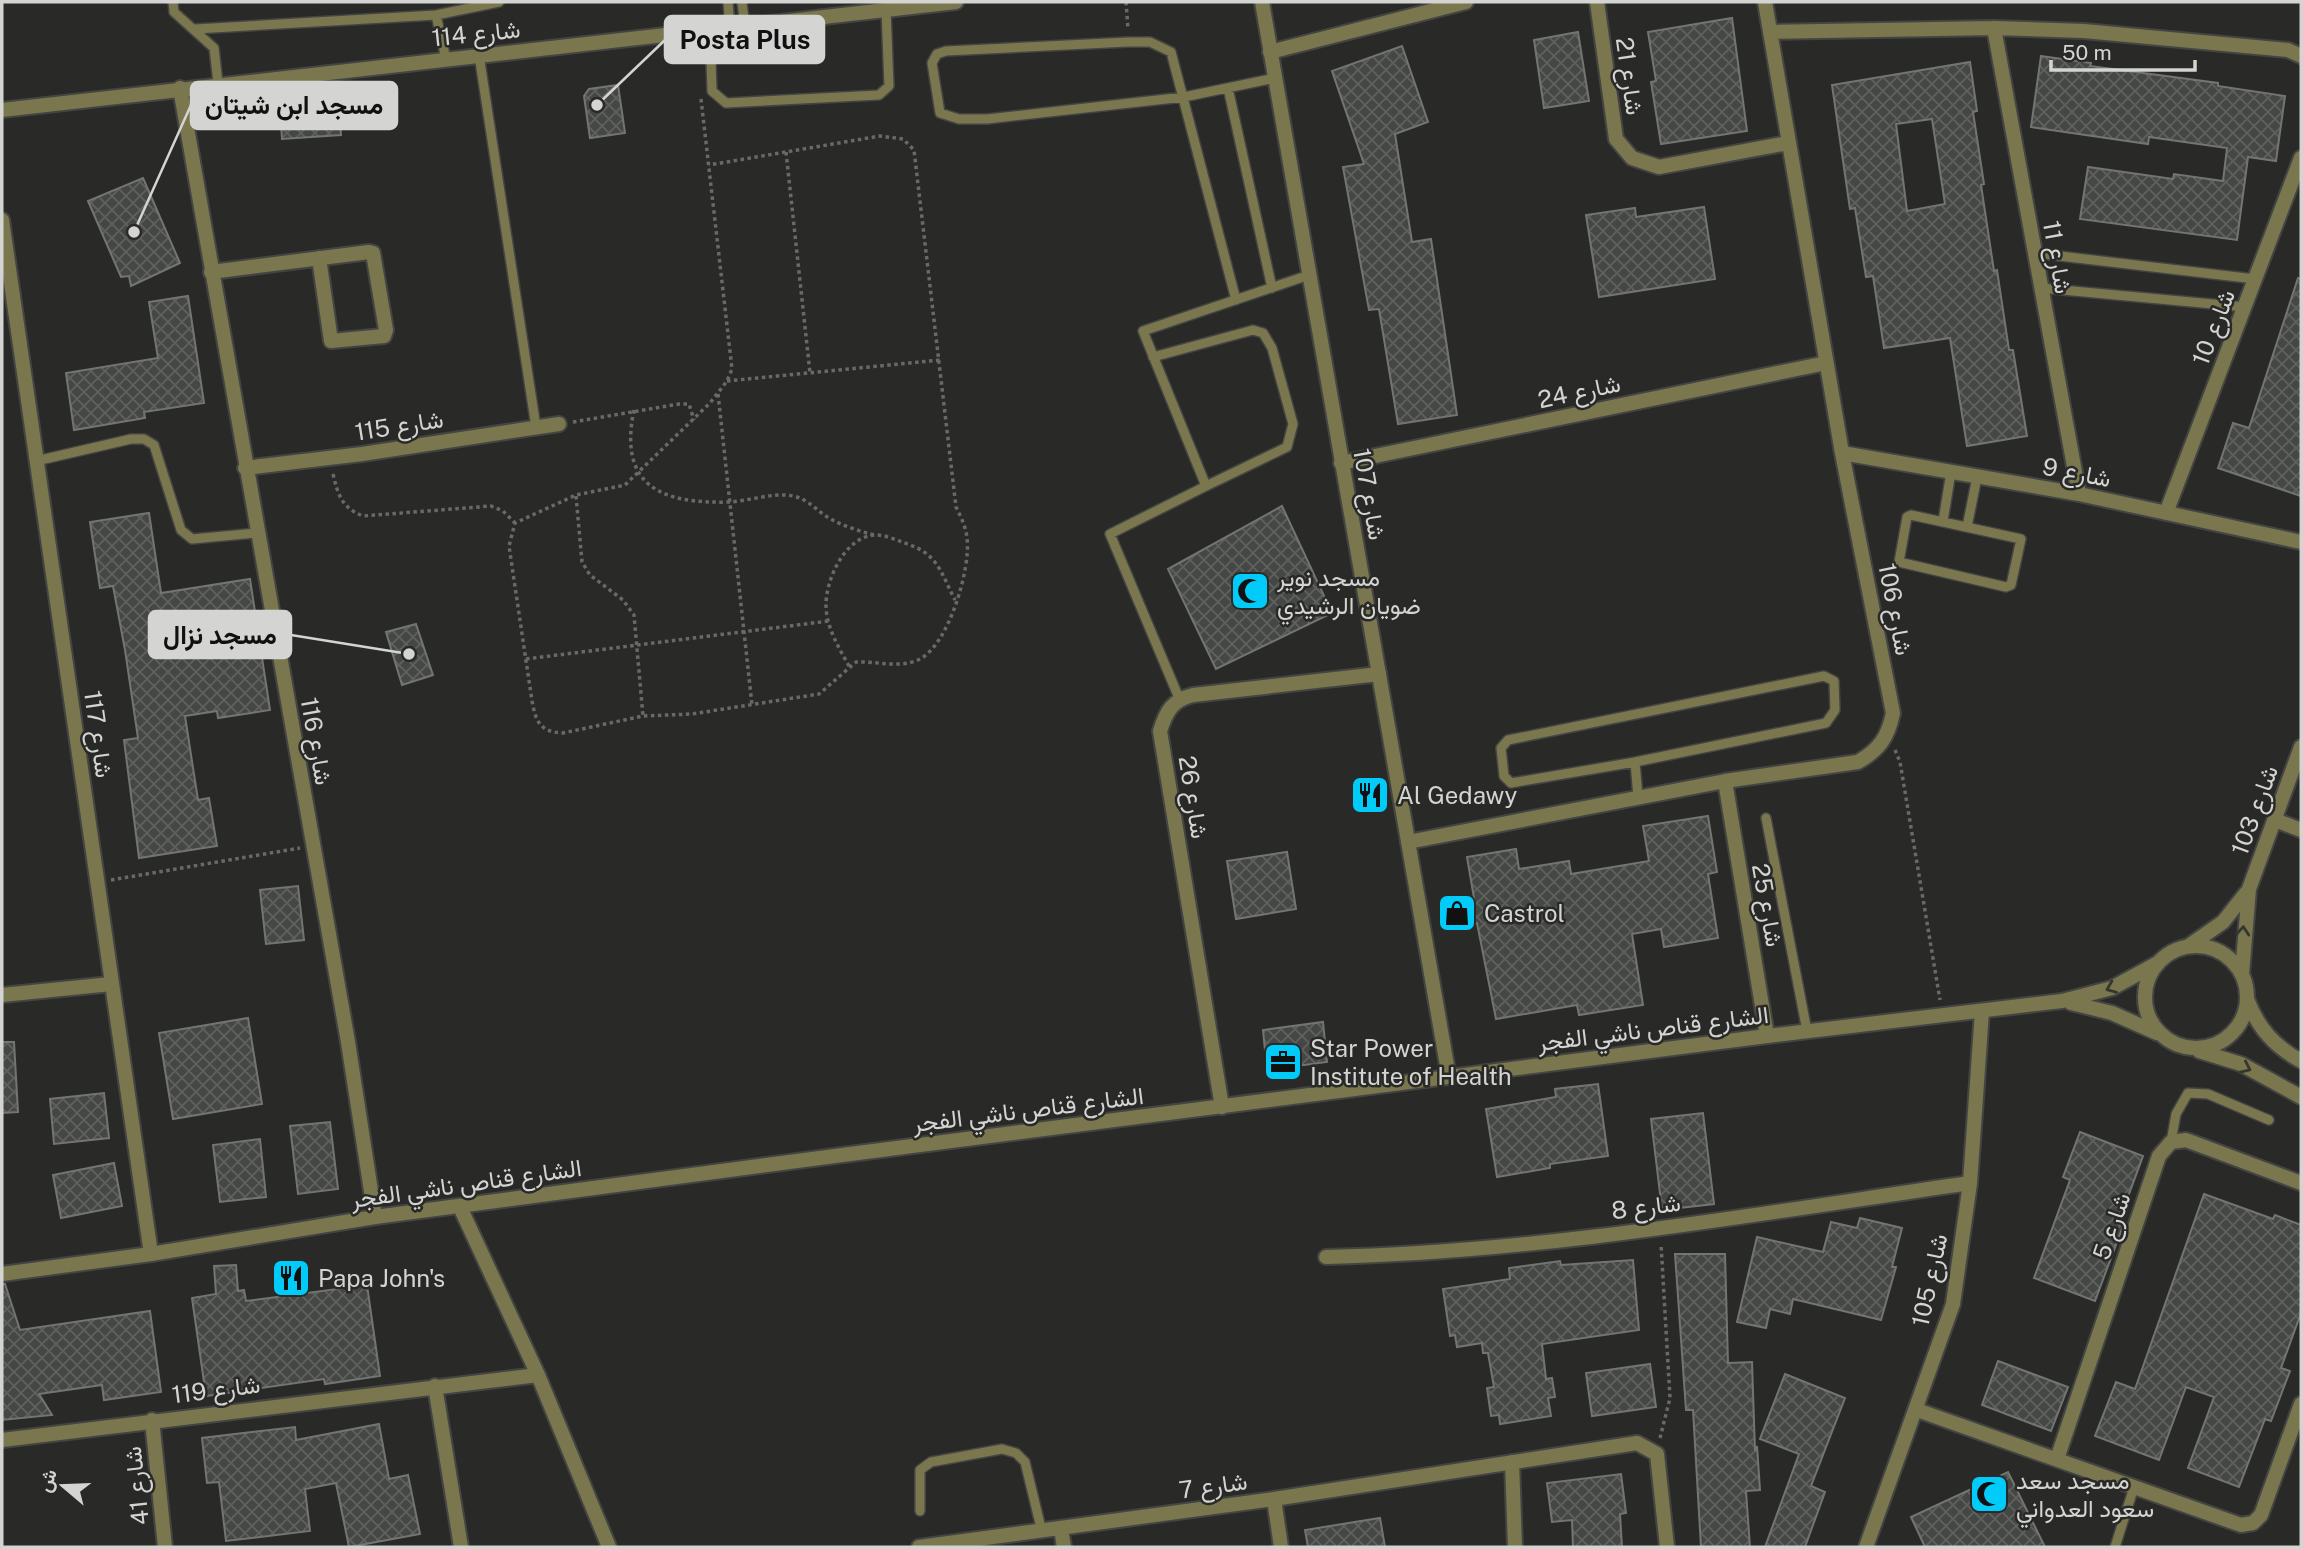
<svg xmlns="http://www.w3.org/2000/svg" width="2303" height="1549" font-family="'Public Sans',Vazirmatn,sans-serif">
  <defs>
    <pattern id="building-cross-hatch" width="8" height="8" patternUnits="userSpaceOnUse" patternTransform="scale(1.75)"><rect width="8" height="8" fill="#454745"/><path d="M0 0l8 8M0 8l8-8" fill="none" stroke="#5f615f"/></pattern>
  </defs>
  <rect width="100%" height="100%" fill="#292a27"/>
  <path fill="url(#building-cross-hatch)" stroke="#727572" stroke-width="2" fill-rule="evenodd" d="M1732,18L1747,131L1661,144L1651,82L1656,81L1648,32Z
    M1578,32L1589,101L1544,108L1534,40Z
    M1402,46L1428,122L1395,134L1412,242L1431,239L1457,415L1398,424L1379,309L1369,310L1343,167L1364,164L1332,71Z
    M2041,56L2091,63L2090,66L2218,83V86L2285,96L2276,161L2248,157L2237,240L2080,219L2088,167L2173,179L2174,174L2223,181L2227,148L2149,137L2148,144L2031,127Z
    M1970,62L1977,111L1973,112L1984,184L1981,185L1994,271L1997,270L2009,350H2013L2027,436L1967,446L1950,338L1884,348L1873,276L1866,277L1855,208L1850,209L1832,85ZM1932,119L1945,204L1907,211L1896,124Z
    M618,85L625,133L590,138L584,96L589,89Z
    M338,91L341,135L282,139L279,94Z
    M143,178L180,263L131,286L129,276L121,277L88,201Z
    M1704,207L1715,279L1599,297L1586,215L1635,208L1636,217Z
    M2298,278L2301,279V496L2218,468L2233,423L2249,428Z
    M188,296L204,403L144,412L145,418L74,430L66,373L158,358L149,302Z
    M1282,506L1332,613L1216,669L1168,569Z
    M149,513L161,593L250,579L270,710L218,718L217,711L185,716L198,800L209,798L217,846L139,858L124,740L138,738L125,650L113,586L100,588L90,522Z
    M416,624L433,675L402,685L386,632Z
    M1377,781L1381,806L1363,808L1359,783Z
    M1708,816L1717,872L1708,874L1718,938L1664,947L1661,929L1632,934L1643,1005L1579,1015L1577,1005L1496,1019L1477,923L1450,926L1447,901L1474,898L1467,857L1516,849L1519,869L1569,861L1571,874L1649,861L1643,826Z
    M1287,852L1296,909L1236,919L1227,861Z
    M298,886L304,940L266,944L260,890Z
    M248,1018L262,1104L173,1119L159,1033Z
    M1323,1022L1327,1062L1267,1070L1263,1030Z
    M2,1042H14L18,1112L2,1113Z
    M1598,1084L1608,1156L1550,1164V1168L1497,1177L1486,1109L1556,1097L1555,1089Z
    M104,1093L109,1138L54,1144L50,1099Z
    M1703,1113L1714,1204L1662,1210L1651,1119Z
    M330,1122L338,1189L298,1194L290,1126Z
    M2080,1132L2143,1156L2118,1224L2123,1226L2095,1301L2034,1278L2070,1180L2063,1177Z
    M260,1139L266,1197L220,1202L213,1145Z
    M114,1163L122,1206L61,1218L53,1175Z
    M2204,1194L2273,1219L2275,1215L2301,1225V1313L2281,1368L2290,1371L2271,1421L2265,1419L2239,1487L2188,1468L2214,1397L2186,1387L2159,1460L2095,1436L2116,1382L2135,1389Z
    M1860,1218L1902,1228L1892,1267H1896L1881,1320L1793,1299L1790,1314L1770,1309L1766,1328L1737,1322L1757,1237L1823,1252L1831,1222L1857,1228Z
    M1675,1254H1725L1728,1363L1752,1362L1755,1451L1757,1446L1760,1490L1746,1491L1750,1547H1701L1693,1410H1686Z
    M1633,1260L1639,1330L1542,1344L1546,1379L1552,1378L1555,1397L1548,1398L1551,1416L1500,1424L1499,1415L1491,1416L1487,1388L1494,1387L1488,1353H1483L1482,1343L1457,1347L1455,1335L1450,1336L1443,1289L1510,1279L1509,1268L1560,1261L1561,1265Z
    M236,1265L238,1291L244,1290L246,1301L367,1285L380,1376L325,1384L324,1379L206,1396L192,1298L216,1294L214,1266Z
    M2,1284H5L20,1330L150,1311L161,1392L104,1400L102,1385L39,1394L52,1415L2,1420Z
    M1998,1361L2068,1387L2051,1431L1982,1405Z
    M1650,1364L1656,1407L1592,1416L1586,1373Z
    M1785,1374L1845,1398L1811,1486L1825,1492L1805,1547H1765L1799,1454L1760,1439Z
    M379,1424L389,1479L408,1475L420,1534L349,1547L336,1483L305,1489L310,1531L226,1541L219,1482L207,1483L202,1438L295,1427L296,1440Z
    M2008,1472L2045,1547H1925L1911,1517Z
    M1621,1474L1626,1513L1620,1514L1622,1547H1573L1572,1520L1552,1522L1547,1483Z
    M1380,1518L1385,1547H1308L1305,1530Z"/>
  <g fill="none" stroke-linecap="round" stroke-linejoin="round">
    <defs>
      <path id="service" d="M173,2L174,12L214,48L218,83
        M728,2L730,29
        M742,2L745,27
        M436,15L446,59
        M195,29L436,15L499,2
        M710,31L712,91L726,103L879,95L889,86L886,10
        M479,55L536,427
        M1228,88L1272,288
        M2034,253L2255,279
        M2041,288L2245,307
        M1236,300L1171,52L1150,42H1128L946,51L937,54L932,63L940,113L959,119H987L1184,97L1275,78
        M1153,357L1253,330L1263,333L1272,348L1293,424L1287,447L1206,486
        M36,461L131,439H144L154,445L181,530L192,539L257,533
        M1911,515L2021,539L2011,585L2006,587L1899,562L1907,517Z
        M1943,521L1951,472
        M1967,527L1977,477
        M1824,676L1834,681L1835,710L1826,723L1635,762L1511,783L1504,776L1501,748L1508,740Z
        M1179,698L1110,534L1206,486L1143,331L1309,275
        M1635,762L1638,797
        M1766,818L1807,1031
        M2171,1142L2176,1114L2188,1093L2208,1094L2269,1120
        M920,1511V1470L931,1462L1002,1449L1016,1453L1025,1462L1042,1532
        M2115,1547L2134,1487"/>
      <path id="minor" d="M1597,2L1616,139L1632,158L1659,167L1788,143
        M1994,28L2079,494
        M1770,32L1994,28L2084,31L2288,50L2301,56
        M1270,52L1466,2
        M180,88L348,1042L375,1217
        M2,110L956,2
        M2,220L151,1254
        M211,272L369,252L373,253L386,330L384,336L331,341L319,258
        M1842,453L2079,494L2301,542
        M1341,463L1826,363
        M245,468L362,454L559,424
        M2166,513L2301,158
        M1725,781L1767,1036
        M2275,820L2301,830
        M1408,842L1725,781L1858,762C1880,749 1888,737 1893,713L1842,453L1765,2
        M2,995L111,984
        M1222,1107L1160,731C1166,712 1172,700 1193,695L1379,674
        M460,1207L538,1375L609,1547
        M1326,1257C1542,1252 1756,1214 1970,1183
        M435,1386L461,1547
        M1917,1410L2241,1525L2253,1523L2261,1515L2301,1404
        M152,1420L165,1547
        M2,1440L538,1375
        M2057,1459L2159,1156L2171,1142L2186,1140L2301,1183
        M1512,1462L1515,1547
        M1274,1499L1281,1547
        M1061,1529L1064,1547
        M919,1547L1274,1499L1637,1443L1657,1454L1667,1547"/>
      <path id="tertiary" d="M1262,2L1449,1077
        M2190,945L2223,922L2246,893
        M2145 997a51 51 0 1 1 102 0a51 51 0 1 1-102 0Z
        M2242,974L2249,889L2301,747
        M2247,999C2258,1028 2274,1046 2301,1061
        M2071,1003L2112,1013L2157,1033
        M2199,1051L2241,1064L2301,1097
        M2,1274L151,1254L375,1217L850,1154L1767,1036L2062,1001L2112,988L2156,964
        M1866,1547L1953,1304L1970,1183L1982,1011"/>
    </defs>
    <use href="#service" stroke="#444543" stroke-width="12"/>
    <use href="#minor" stroke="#444543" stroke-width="18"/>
    <use href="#tertiary" stroke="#444543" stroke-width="18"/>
    <path stroke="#696a67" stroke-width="3.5" stroke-dasharray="3.5 3.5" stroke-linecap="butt" d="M1126,2L1128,29
      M701,99L732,369L727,381L710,403L625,485L576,495L515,523L509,546L532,701C536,722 540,732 563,733L643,716L692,714L819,694L856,662C877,661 900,669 920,659C949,644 971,568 967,538C966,527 961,517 956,507L914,150L903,139L880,136L709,165
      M786,152L810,373
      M727,381L940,360
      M718,394L752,705
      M634,410C618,486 661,504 729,502C749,501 774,492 793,496C808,499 817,511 829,518C843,526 859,531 874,535
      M573,422L679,404H689L694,420
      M333,474C338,495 342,508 363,516L491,506L503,511L515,523
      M576,496L582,562L590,575L623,600L634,615L643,716
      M526,659L829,621
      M849,666C839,648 826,627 826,605C826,579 845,536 876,535C885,535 894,539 902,542C914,546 926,551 934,561C943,572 948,587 955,600
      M1895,750L1900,762L1940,1000
      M111,880L300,848
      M1660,1438L1670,1398L1661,1244"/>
    <use href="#service" stroke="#7a774e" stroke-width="9"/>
    <use href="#minor" stroke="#7a774e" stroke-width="14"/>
    <use href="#tertiary" stroke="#7a774e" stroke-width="14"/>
  </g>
  <defs><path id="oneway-chevron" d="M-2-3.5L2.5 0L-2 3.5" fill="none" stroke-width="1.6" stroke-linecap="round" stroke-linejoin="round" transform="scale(1.75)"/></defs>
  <g stroke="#35362d">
    <use href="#oneway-chevron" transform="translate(2243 931) rotate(-85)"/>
    <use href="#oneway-chevron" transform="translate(2111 988) rotate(158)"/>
    <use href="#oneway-chevron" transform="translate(2246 1068) rotate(25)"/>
  </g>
  <defs>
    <symbol id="mosque-square" viewBox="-11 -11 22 22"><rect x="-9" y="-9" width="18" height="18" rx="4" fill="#01cbf9" stroke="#292a27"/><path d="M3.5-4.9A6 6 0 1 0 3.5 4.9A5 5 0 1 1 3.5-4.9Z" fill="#111"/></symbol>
    <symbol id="restaurant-square" viewBox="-11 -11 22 22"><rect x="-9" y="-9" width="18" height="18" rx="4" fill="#01cbf9" stroke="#292a27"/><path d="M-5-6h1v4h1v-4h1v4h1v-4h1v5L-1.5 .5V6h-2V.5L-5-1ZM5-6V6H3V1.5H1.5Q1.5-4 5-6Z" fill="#111"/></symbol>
    <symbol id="shop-square" viewBox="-11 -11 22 22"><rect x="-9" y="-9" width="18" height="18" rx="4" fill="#01cbf9" stroke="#292a27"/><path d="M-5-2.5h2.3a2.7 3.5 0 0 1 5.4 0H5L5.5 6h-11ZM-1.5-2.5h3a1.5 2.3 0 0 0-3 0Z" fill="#111"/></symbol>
    <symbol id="office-square" viewBox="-11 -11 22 22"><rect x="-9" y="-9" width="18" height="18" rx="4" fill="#01cbf9" stroke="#292a27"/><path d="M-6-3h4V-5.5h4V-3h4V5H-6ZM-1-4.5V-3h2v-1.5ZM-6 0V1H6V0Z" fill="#111"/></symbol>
  </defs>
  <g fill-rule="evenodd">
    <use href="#mosque-square" x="1228" y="569" width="44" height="44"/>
    <use href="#restaurant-square" x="1348" y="773" width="44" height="44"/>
    <use href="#shop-square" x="1435" y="891" width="44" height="44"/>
    <use href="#office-square" x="1261" y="1040" width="44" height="44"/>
    <use href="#restaurant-square" x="269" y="1256" width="44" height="44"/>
    <use href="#mosque-square" x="1967" y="1472" width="44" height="44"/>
  </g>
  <g text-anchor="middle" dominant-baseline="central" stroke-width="5" stroke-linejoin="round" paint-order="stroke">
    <g font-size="24" fill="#d4d5d3" stroke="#292a27">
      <text transform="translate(476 33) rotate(-6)">شارع 114</text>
      <text transform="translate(1630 76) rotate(82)">شارع 21</text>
      <text transform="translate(2058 257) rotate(80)">شارع 11</text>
      <text transform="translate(2213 327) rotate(-69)">شارع 10</text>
      <text transform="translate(1579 391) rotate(-12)">شارع 24</text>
      <text transform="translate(399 425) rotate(-9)">شارع 115</text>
      <text transform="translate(2077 472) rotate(11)">شارع 9</text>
      <text transform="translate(1370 494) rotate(80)">شارع 107</text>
      <text transform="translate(1896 609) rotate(79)">شارع 106</text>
      <text transform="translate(99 734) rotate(82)">شارع 117</text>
      <text transform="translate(317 741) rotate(80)">شارع 116</text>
      <text transform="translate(1194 797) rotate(81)">شارع 26</text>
      <text transform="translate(2254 810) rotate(-70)">شارع 103</text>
      <text transform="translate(1768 905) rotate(80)">شارع 25</text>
      <text transform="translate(1653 1028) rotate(-7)">الشارع قناص ناشي الفجر</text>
      <text transform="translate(1028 1109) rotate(-7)">الشارع قناص ناشي الفجر</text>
      <text transform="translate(466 1183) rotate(-8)">الشارع قناص ناشي الفجر</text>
      <text transform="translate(1646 1206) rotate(-7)">شارع 8</text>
      <text transform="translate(2111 1226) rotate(-71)">شارع 5</text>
      <text transform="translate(1929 1280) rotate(-78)">شارع 105</text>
      <text transform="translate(216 1389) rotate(-7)">شارع 119</text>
      <text transform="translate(1213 1485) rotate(-8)">شارع 7</text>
      <text transform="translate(136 1486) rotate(-96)">شارع 41</text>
    </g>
    <g font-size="24" fill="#d4d5d3" stroke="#292a27" text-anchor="start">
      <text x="1277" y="577">مسجد نوير<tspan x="1277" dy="28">ضويان الرشيدي</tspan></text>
      <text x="1397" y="795">Al Gedawy</text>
      <text x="1484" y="913">Castrol</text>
      <text x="1310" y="1048">Star Power<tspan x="1310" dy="28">Institute of Health</tspan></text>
      <text x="318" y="1278">Papa John's</text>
      <text x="2016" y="1480">مسجد سعد<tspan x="2016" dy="28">سعود العدواني</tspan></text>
    </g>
  </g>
  <path fill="none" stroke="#d4d5d3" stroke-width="2.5" d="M597 105L665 40M134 232L191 105M409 654L291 635"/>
  <g fill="#d4d5d3" stroke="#292a27" stroke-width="2.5">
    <circle cx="597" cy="105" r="7"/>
    <circle cx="134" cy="232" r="7"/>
    <circle cx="409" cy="654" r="7"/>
  </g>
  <g fill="#d4d5d3" stroke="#d4d5d3" stroke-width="2.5">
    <rect x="665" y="16" width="159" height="47" rx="7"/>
    <rect x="191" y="82" width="206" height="47" rx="7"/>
    <rect x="149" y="611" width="142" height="47" rx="7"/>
  </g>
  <g font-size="26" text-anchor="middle" font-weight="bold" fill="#111">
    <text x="745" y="49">Posta Plus</text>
    <text x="294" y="114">مسجد ابن شيتان</text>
    <text x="220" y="644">مسجد نزال</text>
  </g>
  <rect width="2303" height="1549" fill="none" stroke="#d4d5d3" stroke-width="7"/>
  <g transform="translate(63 1486) rotate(289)" stroke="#292a27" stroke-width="5" paint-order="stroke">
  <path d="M0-5L12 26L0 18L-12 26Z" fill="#d4d5d3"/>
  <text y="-10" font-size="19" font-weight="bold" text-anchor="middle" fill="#d4d5d3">ش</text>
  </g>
  <path d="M2051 60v10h144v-10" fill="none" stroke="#d4d5d3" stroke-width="3.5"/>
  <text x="2062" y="60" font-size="21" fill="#d4d5d3" stroke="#292a27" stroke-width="5" paint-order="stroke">50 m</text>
</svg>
